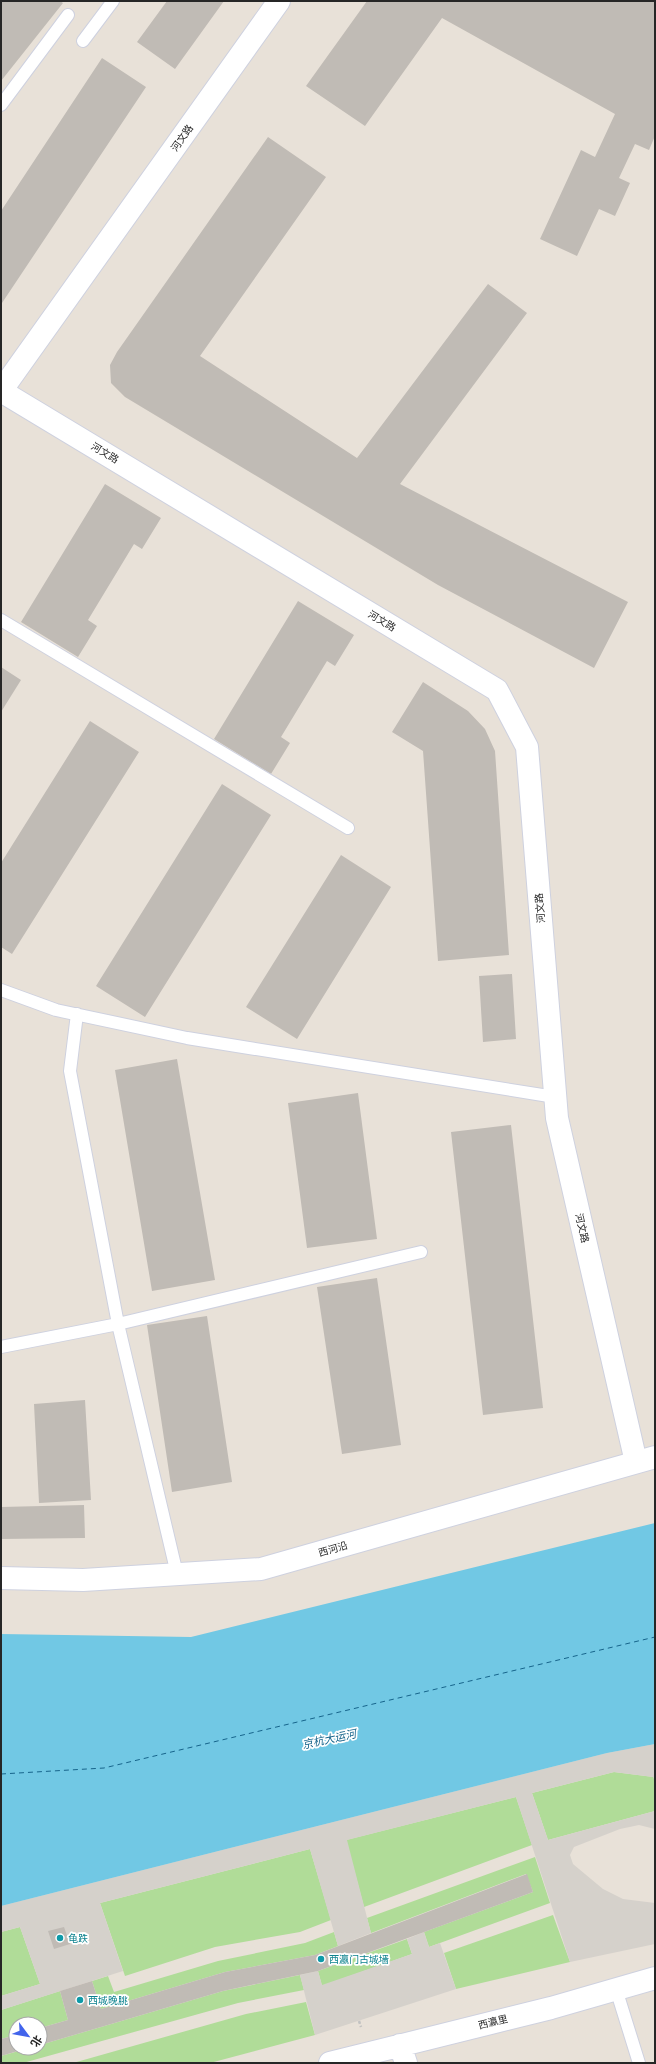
<svg xmlns="http://www.w3.org/2000/svg" width="656" height="2064" font-family="Poppins,'Noto Sans SC',sans-serif">
  <rect width="100%" height="100%" fill="#e8e1d8"/>
  <path fill="#b0dc98" d="M614,1772L654,1777L655,1811L548,1840L532,1793Z
    M516,1797L532,1845L364,1907L346,1840Z
    M310,1849L331,1920L300,1932L215,1947L125,1976L100,1903Z
    M535,1857L550,1903L429,1947L424,1932L533,1892L526,1874L371,1933L367,1918Z
    M553,1915L570,1962L456,1989L444,1953Z
    M20,1927L40,1984L1,1996V1932Z
    M334,1932L338,1946L315,1955L225,1972L101,2009L92,1981L108,1976L114,1992L218,1961L305,1943Z
    M407,1939L412,1954L322,1986L318,1971Z
    M300,1975L304,1990L238,2003L23,2063H1V2056L29,2048H40V2045L223,1991Z
    M60,1991L68,2020L40,2028V2024H16V2035L1,2039V2010Z
    M306,2002L315,2035L210,2063H73L246,2014Z"/>
  <path fill="#d5d1cb" d="M655,1744V1781L653,1777L614,1772L532,1793L548,1840L655,1811V1829L639,1825L620,1829L574,1847L570,1855L573,1864L603,1889L623,1899L655,1903V1944L570,1962L516,1797L347,1840L371,1933L338,1946L310,1849L100,1903L123,1971L1,2010V1996L40,1984L20,1927L1,1932V1906L607,1753Z
    M424,1932L429,1947L440,1943L456,1989L315,2035L300,1975L318,1971L322,1985L412,1954L407,1939Z"/>
  <path fill="#71c8e4" d="M655,1523V1744L607,1753L1,1906V1634L191,1637Z"/>
  <g fill="none" stroke-linecap="round" stroke-linejoin="round">
    <path stroke="#16648b" stroke-width="1" stroke-dasharray="5 4" stroke-linecap="butt" d="M1,1774L104,1768L655,1637"/>
  </g>
  <path fill="#c0bbb5" d="M1,1H60L63,3L1,81Z
    M167,1H224L175,69L137,42Z
    M367,1H655V136L649,150L635,144L619,178L630,183L615,216L599,209L577,256L540,239L581,150L595,157L615,114L442,18L365,126L306,86Z
    M102,58L146,87L2,303L1,211Z
    M268,137L326,177L200,356L357,458L488,284L527,313L400,484L628,602L594,668L438,585L125,397L111,383L110,365L117,352Z
    M105,484L161,518L142,549L134,544L88,620L97,626L78,657L21,622Z
    M298,601L354,635L335,666L327,661L281,737L290,743L271,774L214,739Z
    M1,667L21,680L1,712Z
    M423,682L468,711L485,729L495,751L509,955L438,961L423,751L392,732Z
    M90,721L139,752L12,954L1,947V863Z
    M222,784L271,815L145,1017L96,986Z
    M341,855L391,887L297,1039L246,1007Z
    M512,974L516,1039L483,1042L479,976Z
    M177,1059L215,1280L152,1291L115,1070Z
    M358,1093L377,1239L307,1248L288,1103Z
    M511,1125L543,1408L483,1415L451,1132Z
    M377,1278L401,1445L342,1454L317,1287Z
    M207,1316L232,1482L172,1492L147,1325Z
    M85,1400L91,1500L39,1503L34,1404Z
    M84,1505L85,1538L1,1539V1507Z
    M527,1874L533,1892L318,1971L223,1991L40,2045V2028L68,2020L60,1991L92,1981L101,2009L225,1972L315,1955Z
    M64,1927L70,1944L54,1949L48,1931Z
    M16,2035V2048H28L1,2056V2039Z"/>
  <g fill="none" stroke-linecap="round" stroke-linejoin="round">
    <defs>
      <path id="service" d="M83,41L113,1
        M1,105L68,15
        M1,620L348,828
        M1,990L56,1010L187,1038L555,1097
        M77,1014L70,1071L118,1324L177,1574
        M1,1347L118,1324L421,1252
        M616,1989L639,2063"/>
      <path id="minor" d="M279,1L1,391L497,690L527,747L557,1118L636,1462
        M1,1578L83,1580L261,1569L655,1457
        M400,2045L406,2063
        M330,2063L551,2008L655,1978"/>
    </defs>
    <use href="#service" stroke="#ced1df" stroke-width="14"/>
    <use href="#minor" stroke="#ced1df" stroke-width="24"/>
    <path stroke="#c2c2c2" stroke-width="2.5" stroke-dasharray="3 2" stroke-linecap="butt" d="M359,2021L361,2027"/>
    <use href="#service" stroke="#fff" stroke-width="12"/>
    <use href="#minor" stroke="#fff" stroke-width="22"/>
  </g>
  <g fill="#0f9aa8" stroke="#fff" stroke-width="1.5">
    <circle cx="60" cy="1938" r="4"/>
    <circle cx="321" cy="1959" r="4"/>
    <circle cx="80" cy="2000" r="4"/>
  </g>
  <g text-anchor="middle" dominant-baseline="central" stroke-width="3.5" stroke-linejoin="round" paint-order="stroke">
    <g font-size="10" fill="#262626" stroke="#fff">
      <text transform="translate(182 138) rotate(-55)">河文路</text>
      <text transform="translate(105 453) rotate(31)">河文路</text>
      <text transform="translate(382 621) rotate(31)">河文路</text>
      <text transform="translate(540 908) rotate(-95)">河文路</text>
      <text transform="translate(582 1228) rotate(77)">河文路</text>
      <text transform="translate(333 1549) rotate(-16)">西河沿</text>
      <text transform="translate(493 2022) rotate(-14)">西瀛里</text>
    </g>
    <g font-size="10" fill="#0d838f" stroke="#fff" text-anchor="start">
      <text x="68" y="1938">龟跌</text>
      <text x="329" y="1959">西瀛门古城墙</text>
      <text x="88" y="2000">西城晚朓</text>
    </g>
    <g font-size="11" font-style="italic" fill="#16648b" stroke="#fff">
      <text transform="translate(329 1739) rotate(-12)">京杭大运河</text>
    </g>
  </g>
  <rect width="656" height="2064" fill="none" stroke="#262626" stroke-width="4"/>
  <g transform="translate(28 2036) rotate(122)"><circle r="19" fill="#ffffff" stroke="#a8a8a8"/>
  <path d="M0-3L7 15L0 10L-7 15Z" fill="#4264ec"/>
  <text y="-6" font-size="11" font-weight="bold" text-anchor="middle" fill="#262626">北</text>
  </g>
</svg>
